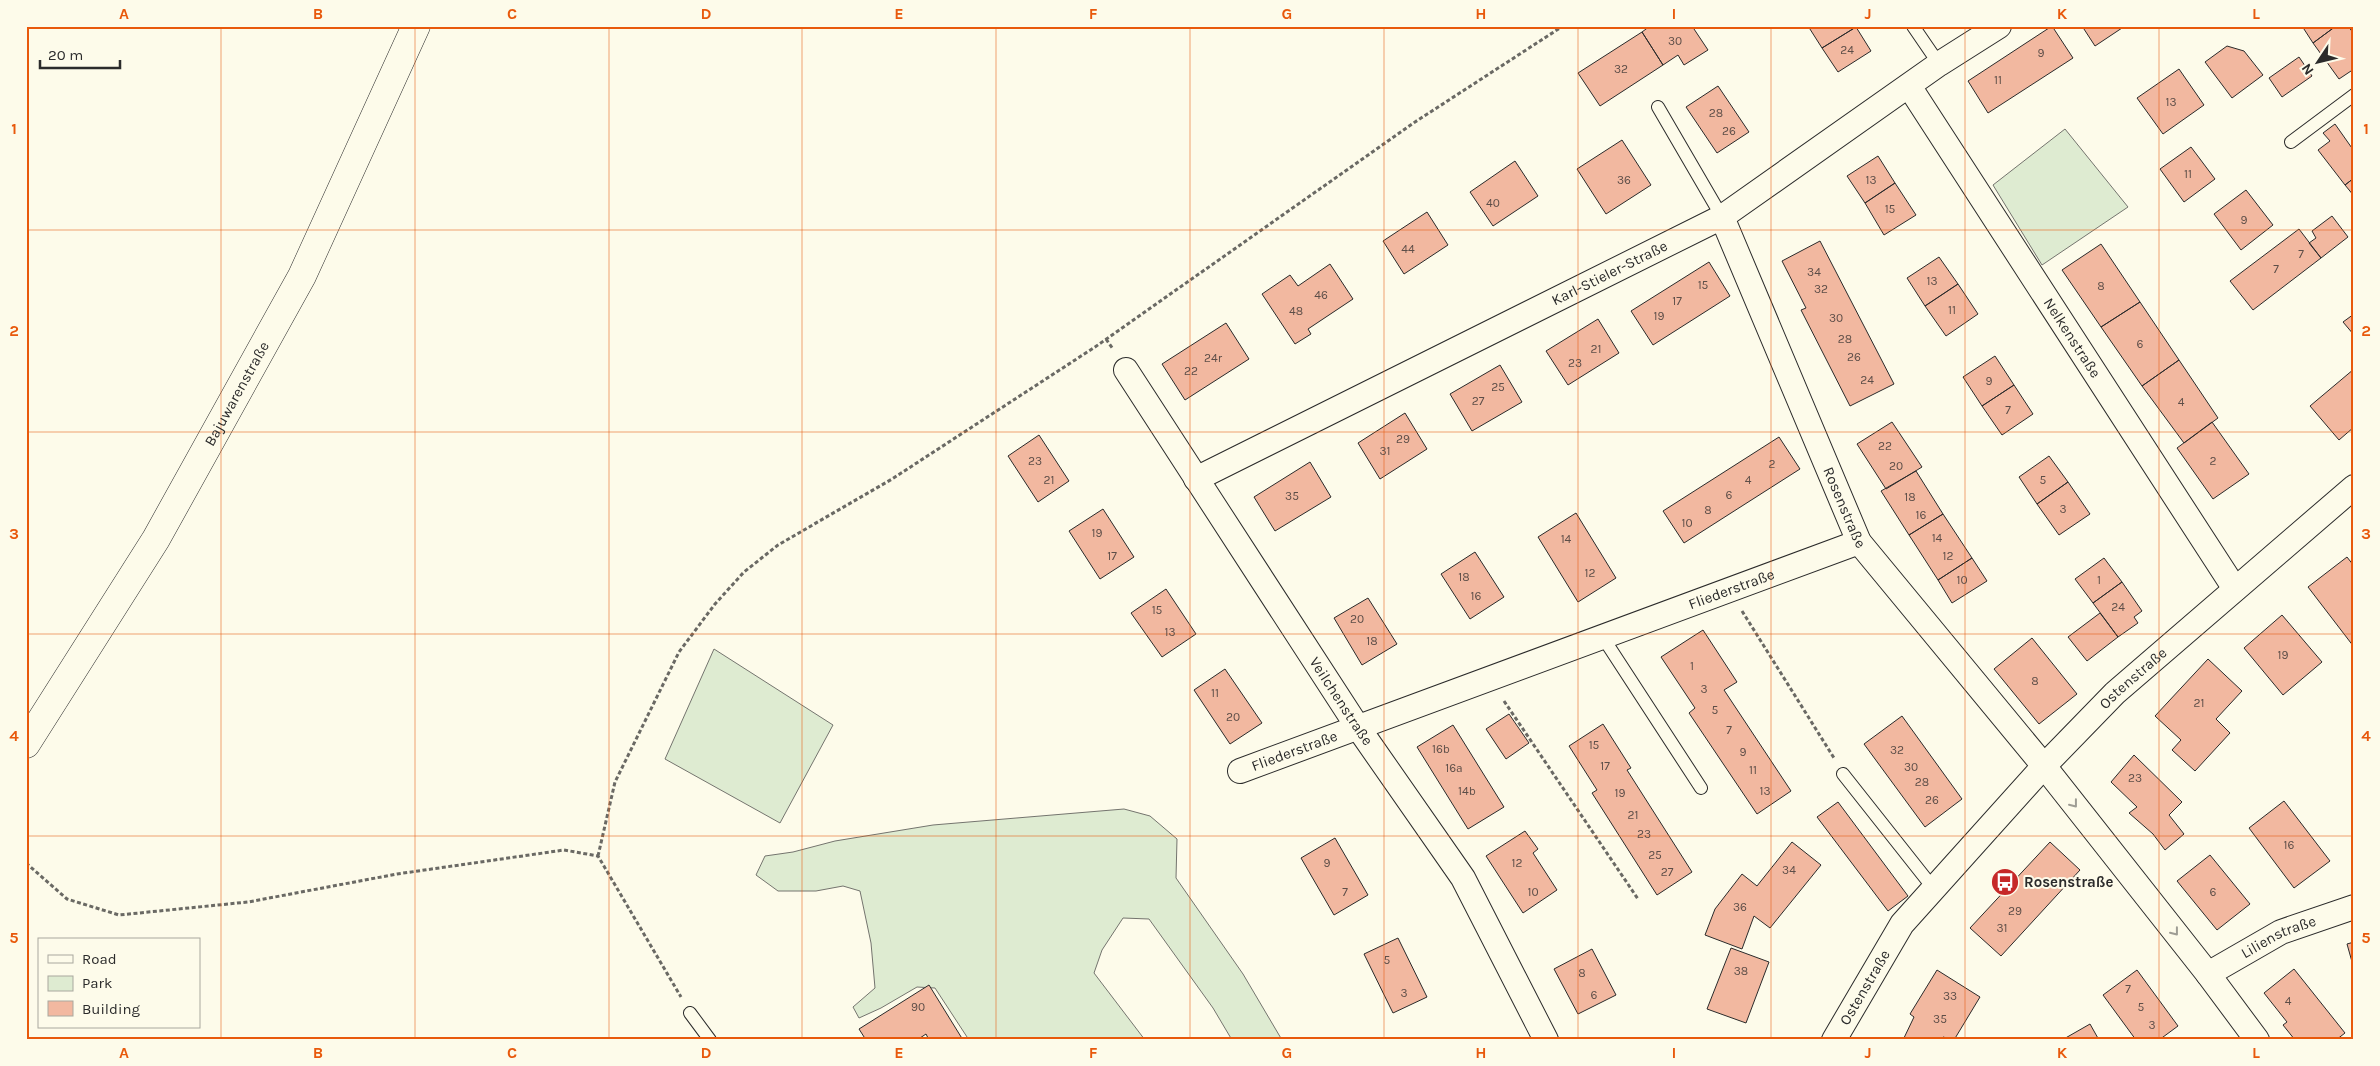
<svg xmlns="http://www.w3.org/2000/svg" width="2380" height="1066" font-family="Karla,sans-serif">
  <rect width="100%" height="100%" fill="#fdfbea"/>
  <path fill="#deebd1" stroke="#74746e" d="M2065,129L2128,207L2042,265L1993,185Z
    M714,649L833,725L780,823L665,759Z
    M1124,809L1150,816L1177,839L1176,878L1243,974L1282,1040H1232L1213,1008L1149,919L1123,918L1102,950L1094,973L1145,1040H969L935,988L917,987L881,1008L859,1018L853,1007L875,988L871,943L860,891L843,886L816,891H778L756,875L765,856L793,852L835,841L933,825Z"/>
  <path fill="#f2b8a0" stroke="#2b2b2b" d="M1650,26H1692L1708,50L1684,65L1678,55L1663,65L1642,32Z
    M1808,26H1855L1856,27L1822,48Z
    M2052,26L2073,58L1988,113L1968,81Z
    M2082,26H2125L2095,46Z
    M2302,26H2336L2313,43Z
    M2336,26H2348L2354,34V69L2339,79L2313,43Z
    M1856,27L1871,51L1838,72L1822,48Z
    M1642,32L1663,65L1600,106L1578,73Z
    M2227,46L2244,51L2263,75L2232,98L2205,62Z
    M2299,57L2312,76L2282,97L2269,78Z
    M2179,69L2204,105L2163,134L2137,98Z
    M1718,86L1749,132L1717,153L1686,107Z
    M2335,124L2354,151V178L2345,185L2318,150L2330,141L2323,133Z
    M1622,140L1651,185L1606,214L1577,169Z
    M2191,147L2215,179L2184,202L2160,169Z
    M1878,156L1895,183L1865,203L1847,176Z
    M1515,161L1538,196L1493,226L1470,192Z
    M2354,178V196L2345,185Z
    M1895,183L1916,215L1884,235L1865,203Z
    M2246,190L2273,225L2241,250L2214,214Z
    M1427,212L1448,245L1404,274L1383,241Z
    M2332,216L2348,237L2321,258L2309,243L2316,238L2312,231Z
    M2299,229L2321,258L2253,310L2230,281Z
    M1820,241L1894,384L1850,406L1801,310L1806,308L1782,261Z
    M2101,244L2140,302L2101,327L2062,270Z
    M1939,257L1958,284L1925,306L1907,278Z
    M1709,262L1730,296L1653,345L1631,311Z
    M1330,264L1353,299L1308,329L1311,334L1295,344L1262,294L1290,275L1298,286Z
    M1958,284L1978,314L1946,336L1925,306Z
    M2140,302L2179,360L2142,386L2101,327Z
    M2354,314V335L2343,322Z
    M1598,319L1619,353L1568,385L1546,351Z
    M1226,323L1249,359L1185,400L1162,364Z
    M1995,356L2014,385L1982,406L1963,377Z
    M2179,360L2218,418L2184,443L2142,386Z
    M1500,365L1522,402L1472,431L1450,394Z
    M2354,369V427L2339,440L2310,406Z
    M2014,385L2033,414L2002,435L1982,406Z
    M1405,413L1427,449L1380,479L1358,443Z
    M1892,422L1922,467L1886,489L1857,444Z
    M2212,422L2249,474L2213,499L2177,448Z
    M1039,435L1069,481L1038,502L1008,456Z
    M1779,437L1800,469L1684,543L1663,511Z
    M2049,456L2068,482L2037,504L2019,477Z
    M1310,462L1331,497L1275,531L1254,497Z
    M1916,471L1943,514L1909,535L1881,491Z
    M2068,482L2090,514L2059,535L2037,504Z
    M1103,509L1134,557L1100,579L1069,531Z
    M1576,513L1616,578L1578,602L1538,537Z
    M1943,514L1972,558L1938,580L1909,535Z
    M1475,552L1504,597L1470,619L1441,574Z
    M2347,557L2354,566V647L2308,587Z
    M1972,558L1987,581L1952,603L1938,580Z
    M2104,558L2122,582L2093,603L2075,579Z
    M2122,582L2142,611L2134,617L2138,623L2118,637L2093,603Z
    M1166,589L1196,634L1162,657L1131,613Z
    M1368,598L1397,644L1362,665L1334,618Z
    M2100,613L2118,637L2087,661L2068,637Z
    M2282,615L2322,662L2283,695L2244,648Z
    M1703,630L1737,682L1724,690L1791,791L1757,814L1689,713L1695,708L1661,657Z
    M2032,638L2077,694L2039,724L1994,669Z
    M2208,659L2242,691L2216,719L2230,733L2195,771L2172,750L2181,740L2155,716Z
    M1225,669L1262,723L1230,744L1194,690Z
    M1509,714L1529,743L1506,759L1486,729Z
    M1902,716L1962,799L1925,827L1864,744Z
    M1603,724L1631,768L1627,770L1692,872L1657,895L1592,793L1597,790L1569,746Z
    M1453,725L1504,807L1468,829L1417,747Z
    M2134,755L2182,802L2169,815L2184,834L2165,850L2153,834L2129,813L2137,807L2111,782Z
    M2284,801L2330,861L2294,888L2249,828Z
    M1838,802L1908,896L1888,911L1817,817Z
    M1525,831L1538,849L1533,853L1557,890L1523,913L1486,856Z
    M1335,838L1368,895L1334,915L1301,858Z
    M1792,842L1821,865L1770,928L1754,916L1742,949L1705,935L1715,909L1742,874L1757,886Z
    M2050,842L2080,870L2001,956L1970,928Z
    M2210,855L2250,904L2217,930L2177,881Z
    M1398,938L1427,997L1393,1013L1364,954Z
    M2354,942V969L2347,944Z
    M1731,948L1769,962L1746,1023L1707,1009Z
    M1592,949L1616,995L1578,1014L1554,969Z
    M2294,969L2345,1033L2336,1040H2295L2283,1025L2287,1022L2264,993Z
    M1937,970L1980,997L1954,1040L1943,1037L1942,1040H1903L1914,1017L1910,1014Z
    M2137,970L2178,1026L2159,1040H2136L2103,995Z
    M929,985L963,1040H929L926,1034L917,1040H866L859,1029Z
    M2090,1024L2099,1040H2062Z"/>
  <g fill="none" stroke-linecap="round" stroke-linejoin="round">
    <defs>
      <path id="lane" d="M1913,26L1939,64
        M1658,107L1722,217
        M2291,142L2354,95
        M1602,636L1701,788
        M1843,774L1934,889
        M690,1013L710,1040"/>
      <g id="street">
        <path id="s1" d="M1909,86L2235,589"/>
        <path id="s2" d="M1722,217L1859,542L2044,766L2208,974L2257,1040"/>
        <path id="s3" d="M1126,370L1357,726L1463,878L1546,1040"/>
        <path id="s4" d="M1196,479L1722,217L1939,64L1999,26"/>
        <path id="s5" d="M1240,771L1859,542"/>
        <path id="s6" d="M2208,974L2281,932L2354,907"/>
        <path id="s7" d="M1834,1040L1902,924L2044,766L2115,693L2354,487"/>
      </g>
      <g id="secondary">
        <path id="s8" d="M26,744L156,539L302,276L416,26"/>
      </g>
    </defs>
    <use href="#lane" stroke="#2b2b2b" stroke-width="14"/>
    <use href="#street" stroke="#2b2b2b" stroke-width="26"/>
    <use href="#secondary" stroke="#2b2b2b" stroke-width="29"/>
    <path stroke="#6a6964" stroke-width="3" stroke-dasharray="4 2.5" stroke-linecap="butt" d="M1106,339L1113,349
      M1742,611L1834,758
      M1504,701L1638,899
      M598,856L615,782L679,652L715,604L744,572L778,545L892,479L1095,347L1415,122L1563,26
      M26,863L67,899L119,915L248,902L397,874L564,850L598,856L681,997"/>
    <use href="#lane" stroke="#fdfbea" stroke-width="12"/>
    <use href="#street" stroke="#fdfbea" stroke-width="24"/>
    <use href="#secondary" stroke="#fdfbea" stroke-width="28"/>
  </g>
  <defs><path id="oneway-chevron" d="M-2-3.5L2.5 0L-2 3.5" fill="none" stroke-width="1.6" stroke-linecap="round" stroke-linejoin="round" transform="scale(1.25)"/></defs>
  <g stroke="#9e9d94">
    <use href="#oneway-chevron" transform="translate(2074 804) rotate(52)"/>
    <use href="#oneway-chevron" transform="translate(2175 932) rotate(52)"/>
  </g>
  <path fill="none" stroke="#e8590c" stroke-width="1" stroke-opacity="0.55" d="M221,26V1040M415,26V1040M609,26V1040M802,26V1040M996,26V1040M1190,26V1040M1384,26V1040M1578,26V1040M1771,26V1040M1965,26V1040M2159,26V1040M26,230H2354M26,432H2354M26,634H2354M26,836H2354"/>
  <defs>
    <symbol id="bus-disc" viewBox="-11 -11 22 22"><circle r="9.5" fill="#c62828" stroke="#fdfbea"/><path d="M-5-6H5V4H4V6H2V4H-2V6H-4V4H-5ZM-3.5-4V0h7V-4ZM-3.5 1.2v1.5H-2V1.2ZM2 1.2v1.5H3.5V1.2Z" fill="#fff"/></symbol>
  </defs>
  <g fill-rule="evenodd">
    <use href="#bus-disc" x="1989" y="866" width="32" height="32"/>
  </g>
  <g text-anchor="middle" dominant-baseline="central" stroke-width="4" stroke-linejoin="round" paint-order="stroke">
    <g font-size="12" fill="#5d4e48">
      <text x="1675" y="41">30</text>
      <text x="1847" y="50">24</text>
      <text x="2041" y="53">9</text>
      <text x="1621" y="69">32</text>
      <text x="1998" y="80">11</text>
      <text x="2171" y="102">13</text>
      <text x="1716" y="113">28</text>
      <text x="1729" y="131">26</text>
      <text x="2188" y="174">11</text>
      <text x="1624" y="180">36</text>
      <text x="1871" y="180">13</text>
      <text x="1493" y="203">40</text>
      <text x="1890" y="209">15</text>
      <text x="2244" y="220">9</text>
      <text x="1408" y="249">44</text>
      <text x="2301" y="254">7</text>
      <text x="2276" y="269">7</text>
      <text x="1814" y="272">34</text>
      <text x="1932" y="281">13</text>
      <text x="1703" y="285">15</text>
      <text x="2101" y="286">8</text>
      <text x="1821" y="289">32</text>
      <text x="1321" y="295">46</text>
      <text x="1677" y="301">17</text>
      <text x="1952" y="310">11</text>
      <text x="1296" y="311">48</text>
      <text x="1659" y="316">19</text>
      <text x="1836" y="318">30</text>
      <text x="1845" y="339">28</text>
      <text x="2140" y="344">6</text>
      <text x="1596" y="349">21</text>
      <text x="1854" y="357">26</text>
      <text x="1213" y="358">24r</text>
      <text x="1575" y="363">23</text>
      <text x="1191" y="371">22</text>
      <text x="1867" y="380">24</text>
      <text x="1989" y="381">9</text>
      <text x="1498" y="387">25</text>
      <text x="1478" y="401">27</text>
      <text x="2181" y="402">4</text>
      <text x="2008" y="410">7</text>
      <text x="1403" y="439">29</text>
      <text x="1885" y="446">22</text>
      <text x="1385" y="451">31</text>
      <text x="1035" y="461">23</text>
      <text x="2213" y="461">2</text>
      <text x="1772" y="464">2</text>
      <text x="1896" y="466">20</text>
      <text x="1049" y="480">21</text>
      <text x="1748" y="480">4</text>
      <text x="2043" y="480">5</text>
      <text x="1729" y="495">6</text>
      <text x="1292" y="496">35</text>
      <text x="1910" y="497">18</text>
      <text x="2063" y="509">3</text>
      <text x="1708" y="510">8</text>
      <text x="1921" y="515">16</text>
      <text x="1687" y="523">10</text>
      <text x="1097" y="533">19</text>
      <text x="1937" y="538">14</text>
      <text x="1566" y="539">14</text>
      <text x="1112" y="556">17</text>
      <text x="1948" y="556">12</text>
      <text x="1590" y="573">12</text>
      <text x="1464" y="577">18</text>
      <text x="1962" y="580">10</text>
      <text x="2099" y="580">1</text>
      <text x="1476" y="596">16</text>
      <text x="2118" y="607">24</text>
      <text x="1157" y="610">15</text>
      <text x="1357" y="619">20</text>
      <text x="1170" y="632">13</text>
      <text x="1372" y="641">18</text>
      <text x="2283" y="655">19</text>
      <text x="1692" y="666">1</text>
      <text x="2035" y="681">8</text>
      <text x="1704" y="689">3</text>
      <text x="1215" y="693">11</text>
      <text x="2199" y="703">21</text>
      <text x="1715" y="710">5</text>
      <text x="1233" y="717">20</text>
      <text x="1729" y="730">7</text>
      <text x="1594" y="745">15</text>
      <text x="1441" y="749">16b</text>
      <text x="1897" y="750">32</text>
      <text x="1743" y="752">9</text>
      <text x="1605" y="766">17</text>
      <text x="1911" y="767">30</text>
      <text x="1454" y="768">16a</text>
      <text x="1753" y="770">11</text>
      <text x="2135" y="778">23</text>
      <text x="1922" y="782">28</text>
      <text x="1467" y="791">14b</text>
      <text x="1765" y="791">13</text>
      <text x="1620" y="793">19</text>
      <text x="1932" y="800">26</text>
      <text x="1633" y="815">21</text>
      <text x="1644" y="834">23</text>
      <text x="2289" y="845">16</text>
      <text x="1655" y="855">25</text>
      <text x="1327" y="863">9</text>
      <text x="1517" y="863">12</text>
      <text x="1789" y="870">34</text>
      <text x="1667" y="872">27</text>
      <text x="1345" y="892">7</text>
      <text x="1533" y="892">10</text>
      <text x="2213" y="892">6</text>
      <text x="1740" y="907">36</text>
      <text x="2015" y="911">29</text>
      <text x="2002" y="928">31</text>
      <text x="1387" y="960">5</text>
      <text x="1741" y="971">38</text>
      <text x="1582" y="973">8</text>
      <text x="2128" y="989">7</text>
      <text x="1404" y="993">3</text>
      <text x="1594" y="995">6</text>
      <text x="1950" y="996">33</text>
      <text x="2288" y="1001">4</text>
      <text x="918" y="1007">90</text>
      <text x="2141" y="1007">5</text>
      <text x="1940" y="1019">35</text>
      <text x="2152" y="1025">3</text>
    </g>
    <g font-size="15" fill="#2b2b2b" stroke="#fdfbea">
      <text stroke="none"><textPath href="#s4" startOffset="462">Karl-Stieler-Straße</textPath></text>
      <text stroke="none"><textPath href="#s1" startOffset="300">Nelkenstraße</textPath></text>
      <text stroke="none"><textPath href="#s8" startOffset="409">Bajuwarenstraße</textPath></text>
      <text stroke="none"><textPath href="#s2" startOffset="315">Rosenstraße</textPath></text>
      <text stroke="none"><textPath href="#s5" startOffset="524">Fliederstraße</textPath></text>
      <text stroke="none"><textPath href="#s7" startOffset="472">Ostenstraße</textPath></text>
      <text stroke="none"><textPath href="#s3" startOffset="395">Veilchenstraße</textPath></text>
      <text stroke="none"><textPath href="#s5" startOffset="58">Fliederstraße</textPath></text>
      <text stroke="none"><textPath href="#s6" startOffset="80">Lilienstraße</textPath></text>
      <text stroke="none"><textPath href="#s7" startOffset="61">Ostenstraße</textPath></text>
    </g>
    <g font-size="15" font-weight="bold" fill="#2b2b2b" stroke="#fdfbea" text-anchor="start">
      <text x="2024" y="882">Rosenstraße</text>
    </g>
  </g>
  <rect width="2380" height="1066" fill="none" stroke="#fdfbea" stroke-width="55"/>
  <rect x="38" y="938" width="162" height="90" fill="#fdfbea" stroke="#a9a89e"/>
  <rect x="48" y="955" width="25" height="8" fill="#fdfbea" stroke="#a9a89e"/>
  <text x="82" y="964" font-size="15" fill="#2b2b2b">Road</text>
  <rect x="48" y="976" width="25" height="15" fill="#deebd1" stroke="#a9a89e"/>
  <text x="82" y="988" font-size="15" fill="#2b2b2b">Park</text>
  <rect x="48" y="1001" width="25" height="15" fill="#f2b8a0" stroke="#a9a89e"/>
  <text x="82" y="1014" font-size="15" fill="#2b2b2b">Building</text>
  <g transform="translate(2318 62) rotate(235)" stroke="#fdfbea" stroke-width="4" paint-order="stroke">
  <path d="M0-4L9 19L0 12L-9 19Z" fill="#2b2b2b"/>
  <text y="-8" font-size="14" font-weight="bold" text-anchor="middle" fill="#2b2b2b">N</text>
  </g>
  <path d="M40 60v8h80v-8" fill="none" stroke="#2b2b2b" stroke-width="2.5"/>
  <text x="48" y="60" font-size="15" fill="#2b2b2b" stroke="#fdfbea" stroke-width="4" paint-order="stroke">20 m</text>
  <rect x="28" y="28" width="2324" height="1010" fill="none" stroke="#e8590c" stroke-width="2"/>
  <g font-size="16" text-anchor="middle" font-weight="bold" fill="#e8590c">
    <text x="124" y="19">A</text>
    <text x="318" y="19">B</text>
    <text x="512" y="19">C</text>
    <text x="706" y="19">D</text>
    <text x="899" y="19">E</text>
    <text x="1093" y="19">F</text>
    <text x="1287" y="19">G</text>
    <text x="1481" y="19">H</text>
    <text x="1674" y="19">I</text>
    <text x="1868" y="19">J</text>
    <text x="2062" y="19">K</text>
    <text x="2256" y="19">L</text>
    <text x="14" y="134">1</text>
    <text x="2366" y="134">1</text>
    <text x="14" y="336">2</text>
    <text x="2366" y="336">2</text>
    <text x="14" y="539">3</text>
    <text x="2366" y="539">3</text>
    <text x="14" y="741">4</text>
    <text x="2366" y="741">4</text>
    <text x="14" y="943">5</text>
    <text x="2366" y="943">5</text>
    <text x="124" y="1058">A</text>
    <text x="318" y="1058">B</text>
    <text x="512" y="1058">C</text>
    <text x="706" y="1058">D</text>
    <text x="899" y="1058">E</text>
    <text x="1093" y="1058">F</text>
    <text x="1287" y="1058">G</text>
    <text x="1481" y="1058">H</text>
    <text x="1674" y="1058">I</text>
    <text x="1868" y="1058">J</text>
    <text x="2062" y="1058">K</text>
    <text x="2256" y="1058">L</text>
  </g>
</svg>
